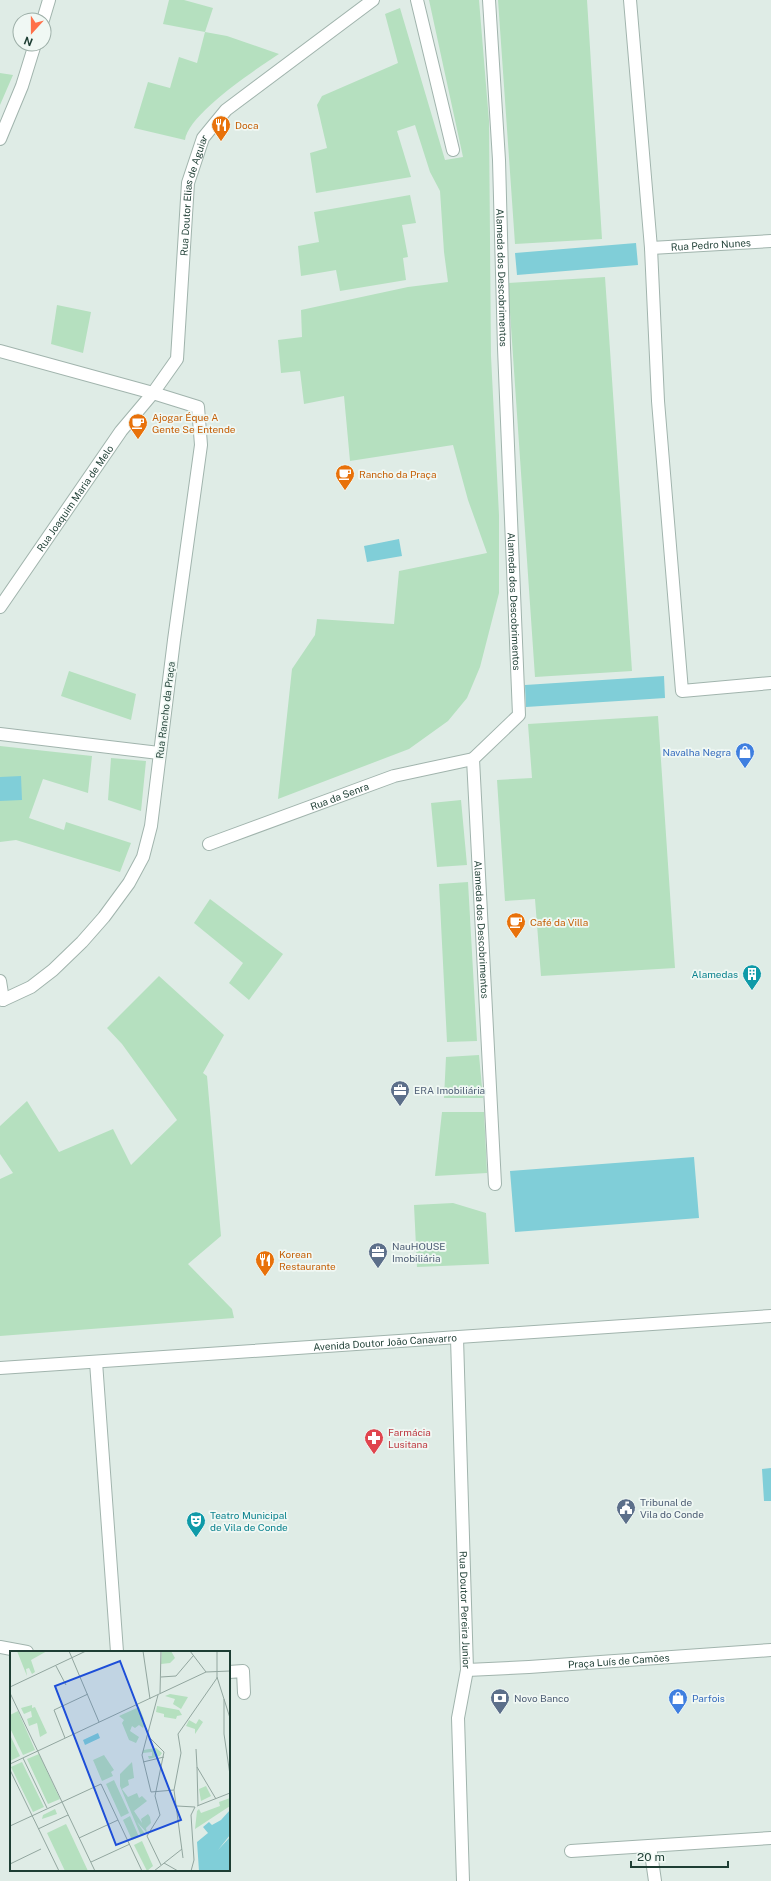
<svg xmlns="http://www.w3.org/2000/svg" width="771" height="1881" font-family="'Public Sans',sans-serif">
  <rect width="100%" height="100%" fill="#dfece6"/>
  <path fill="#b5e0bf" d="M169,0H184L213,8L205,32L227,36L279,54C256,69 188,114 185,140L134,128L148,82L170,88L179,57L197,63L205,32L163,24Z
    M429,0H479L489,121L491,356L499,515V593L480,667L467,698L448,721L409,749L278,799L292,669L315,635L317,619L394,624L399,571L487,553L468,500L453,445L350,461L344,396L304,404L300,371L281,373L278,340L302,337L301,310L408,287L448,282L444,252L440,191L430,172L415,125L397,131L411,177L316,193L310,153L327,148L317,105L322,96L398,63L385,14L400,8L445,160L463,157Z
    M498,0H587L602,239L515,244Z
    M0,73L13,75L0,105Z
    M410,195L416,223L402,225L408,257L403,258L406,280L340,291L336,270L301,276L298,246L319,242L314,212Z
    M605,277L632,671L535,677L508,283Z
    M57,305L91,312L83,353L51,344Z
    M69,671L136,694L131,720L61,696Z
    M658,716L675,968L541,976L535,899L505,901L497,780L532,778L528,724Z
    M0,746L92,756L88,793L43,779L29,818L64,830L66,822L131,843L120,872L16,840L0,842Z
    M111,758L146,761L141,811L108,800Z
    M461,800L467,865L437,867L431,803Z
    M468,882L477,1041L447,1042L439,884Z
    M210,899L283,954L249,1000L229,983L243,963L194,923Z
    M159,976L224,1035L203,1073L207,1076L221,1236L188,1264L232,1309L234,1318L0,1336V1179L13,1173L0,1154V1126L27,1101L59,1152L113,1129L131,1165L177,1120L122,1044L107,1028Z
    M479,1055L483,1098H444L446,1057Z
    M442,1112H484L487,1173L435,1176Z
    M453,1203L486,1213L489,1264L417,1267L414,1205Z"/>
  <path fill="#80ced8" d="M636,243L638,265L517,275L515,253Z
    M399,539L402,556L367,562L364,546Z
    M664,676L665,698L526,707L525,685Z
    M21,776L22,800L0,801V777Z
    M694,1157L699,1218L515,1232L510,1171Z
    M771,1468V1501H764L762,1469Z"/>
  <g fill="none" stroke-linecap="round" stroke-linejoin="round">
    <defs>
      <g id="minor">
        <path d="M417,0L453,150"/>
        <path id="s1" d="M489,0L499,160L504,348L519,715L473,759L495,1184"/>
        <path d="M630,0L651,248L658,401L682,691L771,683"/>
        <path d="M43,20L49,0"/>
        <path d="M0,139L22,86L35,44"/>
        <path id="s2" d="M651,248L771,241"/>
        <path d="M0,351L153,393L198,407L201,445L174,640L151,826L143,857L129,883L104,917L82,942L53,970L31,987L3,1000"/>
        <path id="s3" d="M0,607L121,431L153,393L177,359L188,183L203,138L226,110L373,0"/>
        <path d="M0,734L159,753"/>
        <path id="s4" d="M209,844L394,776L473,759"/>
        <path d="M0,981L3,1000"/>
        <path id="s5" d="M457,1338L467,1670L458,1718L463,1881"/>
        <path d="M96,1362L117,1652"/>
        <path id="s6" d="M0,1368L771,1316"/>
        <path d="M0,1647L27,1652"/>
        <path id="s7" d="M467,1670L529,1667L771,1650"/>
        <path d="M229,1672L243,1671L244,1693"/>
        <path d="M650,1846L655,1881"/>
        <path d="M571,1851L771,1838"/>
      </g>
    </defs>
    <use href="#minor" stroke="#a1b4ad" stroke-width="14"/>
    <use href="#minor" stroke="#fff" stroke-width="12"/>
  </g>
  <defs>
    <symbol id="restaurant-pin" viewBox="-11 -11 22 30"><path d="M0 17L-7.5 6A9.5 9.5 0 1 1 7.5 6Z" fill="#e8710a" stroke="#f0f8f4"/><path d="M-5-6h1v4h1v-4h1v4h1v-4h1v5L-1.5 .5V6h-2V.5L-5-1ZM5-6V6H3V1.5H1.5Q1.5-4 5-6Z" fill="#fff"/></symbol>
    <symbol id="cafe-pin" viewBox="-11 -11 22 30"><path d="M0 17L-7.5 6A9.5 9.5 0 1 1 7.5 6Z" fill="#e8710a" stroke="#f0f8f4"/><path d="M-5.5-4.5H6V0H3Q3 3.5 0 3.5H-2.5Q-5.5 3.5-5.5 0ZM3-3.2v2h1.7v-2ZM-6 4.5H4V6H-6Z" fill="#fff"/></symbol>
    <symbol id="shop-pin" viewBox="-11 -11 22 30"><path d="M0 17L-7.5 6A9.5 9.5 0 1 1 7.5 6Z" fill="#3f7fe0" stroke="#f0f8f4"/><path d="M-5-2.5h2.3a2.7 3.5 0 0 1 5.4 0H5L5.5 6h-11ZM-1.5-2.5h3a1.5 2.3 0 0 0-3 0Z" fill="#fff"/></symbol>
    <symbol id="building-pin" viewBox="-11 -11 22 30"><path d="M0 17L-7.5 6A9.5 9.5 0 1 1 7.5 6Z" fill="#0f9aa8" stroke="#f0f8f4"/><path d="M-4-6H4V6H1V3H-1V6H-4ZM-2.5-4.3h1.7v1.8h-1.7ZM.8-4.3h1.7v1.8H.8ZM-2.5-1h1.7V.8h-1.7ZM.8-1h1.7V.8H.8Z" fill="#fff"/></symbol>
    <symbol id="office-pin" viewBox="-11 -11 22 30"><path d="M0 17L-7.5 6A9.5 9.5 0 1 1 7.5 6Z" fill="#5c6f8a" stroke="#f0f8f4"/><path d="M-6-3h4V-5.5h4V-3h4V5H-6ZM-1-4.5V-3h2v-1.5ZM-6 0V1H6V0Z" fill="#fff"/></symbol>
    <symbol id="pharmacy-pin" viewBox="-11 -11 22 30"><path d="M0 17L-7.5 6A9.5 9.5 0 1 1 7.5 6Z" fill="#e0444e" stroke="#f0f8f4"/><path d="M-2-6h4v4h4v4h-4v4h-4v-4h-4v-4h4Z" fill="#fff"/></symbol>
    <symbol id="civic-pin" viewBox="-11 -11 22 30"><path d="M0 17L-7.5 6A9.5 9.5 0 1 1 7.5 6Z" fill="#5c6f8a" stroke="#f0f8f4"/><path d="M-.6-6.5H3V-4.5H.6V-3L4-1V1h2V6H-6V1h2V-1L-.6-3ZM-1.2 2.5V6h2.4V2.5Z" fill="#fff"/></symbol>
    <symbol id="theatre-pin" viewBox="-11 -11 22 30"><path d="M0 17L-7.5 6A9.5 9.5 0 1 1 7.5 6Z" fill="#0f9aa8" stroke="#f0f8f4"/><path d="M-5-5.5Q0-4 5-5.5V0Q5 5 0 6Q-5 5-5 0ZM-3.3-2.5H-1v1.5H-3.3ZM1-2.5H3.3v1.5H1ZM-2.8 1Q0 5.5 2.8 1Z" fill="#fff"/></symbol>
    <symbol id="bank-pin" viewBox="-11 -11 22 30"><path d="M0 17L-7.5 6A9.5 9.5 0 1 1 7.5 6Z" fill="#5c6f8a" stroke="#f0f8f4"/><path d="M-6-4H6V4H-6ZM0-2.3a2.3 2.3 0 1 0 0 4.6a2.3 2.3 0 1 0 0-4.6Z" fill="#fff"/></symbol>
  </defs>
  <g fill-rule="evenodd">
    <use href="#restaurant-pin" x="210" y="114" width="22" height="30"/>
    <use href="#cafe-pin" x="127" y="412" width="22" height="30"/>
    <use href="#cafe-pin" x="334" y="463" width="22" height="30"/>
    <use href="#shop-pin" x="734" y="741" width="22" height="30"/>
    <use href="#cafe-pin" x="505" y="911" width="22" height="30"/>
    <use href="#building-pin" x="741" y="963" width="22" height="30"/>
    <use href="#office-pin" x="389" y="1079" width="22" height="30"/>
    <use href="#office-pin" x="367" y="1241" width="22" height="30"/>
    <use href="#restaurant-pin" x="254" y="1249" width="22" height="30"/>
    <use href="#pharmacy-pin" x="363" y="1427" width="22" height="30"/>
    <use href="#civic-pin" x="615" y="1497" width="22" height="30"/>
    <use href="#theatre-pin" x="185" y="1510" width="22" height="30"/>
    <use href="#bank-pin" x="489" y="1687" width="22" height="30"/>
    <use href="#shop-pin" x="667" y="1687" width="22" height="30"/>
  </g>
  <g text-anchor="middle" dominant-baseline="central" stroke-width="3.5" stroke-linejoin="round" paint-order="stroke">
    <g font-size="10" fill="#c56008" stroke="#f0f8f4" text-anchor="start">
      <text x="235" y="125">Doca</text>
      <text x="152" y="417">Ajogar Éque A<tspan x="152" dy="12">Gente Se Entende</tspan></text>
      <text x="359" y="474">Rancho da Praça</text>
      <text x="530" y="922">Café da Villa</text>
      <text x="279" y="1254">Korean<tspan x="279" dy="12">Restaurante</tspan></text>
    </g>
    <g font-size="10" fill="#1e3e34" stroke="#f0f8f4">
      <text stroke="none"><textPath href="#s3" startOffset="470">Rua Doutor Elias de Aguiar</textPath></text>
      <text stroke="none"><textPath href="#s2" startOffset="60">Rua Pedro Nunes</textPath></text>
      <text stroke="none"><textPath href="#s1" startOffset="278">Alameda dos Descobrimentos</textPath></text>
      <text stroke="none"><textPath href="#s3" startOffset="132">Rua Joaquim Maria de Melo</textPath></text>
      <text stroke="none"><textPath href="#s1" startOffset="602">Alameda dos Descobrimentos</textPath></text>
      <text transform="translate(165 710) rotate(-83)">Rua Rancho da Praça</text>
      <text stroke="none"><textPath href="#s4" startOffset="139">Rua da Senra</textPath></text>
      <text stroke="none"><textPath href="#s1" startOffset="950">Alameda dos Descobrimentos</textPath></text>
      <text stroke="none"><textPath href="#s6" startOffset="386">Avenida Doutor João Canavarro</textPath></text>
      <text stroke="none"><textPath href="#s5" startOffset="272">Rua Doutor Pereira Junior</textPath></text>
      <text stroke="none"><textPath href="#s7" startOffset="152">Praça Luís de Camões</textPath></text>
    </g>
    <g font-size="10" fill="#366cbe" stroke="#f0f8f4" text-anchor="end">
      <text x="731" y="752">Navalha Negra</text>
      <text x="692" y="1698" text-anchor="start">Parfois</text>
    </g>
    <g font-size="10" fill="#0d838f" stroke="#f0f8f4" text-anchor="end">
      <text x="738" y="974">Alamedas</text>
      <text x="210" y="1515" text-anchor="start">Teatro Municipal<tspan x="210" dy="12">de Vila de Conde</tspan></text>
    </g>
    <g font-size="10" fill="#4e5e75" stroke="#f0f8f4" text-anchor="start">
      <text x="414" y="1090">ERA Imobiliária</text>
      <text x="392" y="1246">NauHOUSE<tspan x="392" dy="12">Imobiliária</tspan></text>
      <text x="640" y="1502">Tribunal de<tspan x="640" dy="12">Vila do Conde</tspan></text>
      <text x="514" y="1698">Novo Banco</text>
    </g>
    <g font-size="10" fill="#be3a42" stroke="#f0f8f4" text-anchor="start">
      <text x="388" y="1432">Farmácia<tspan x="388" dy="12">Lusitana</tspan></text>
    </g>
  </g>
  <g transform="translate(10 1651)">
    <rect width="220" height="220" fill="#dfece6"/>
    <path d="M7,0H37L21,9L25,21L22,23L19,17L16,18L17,25ZM152,0H161L165,7L160,12L151,13ZM160,43L178,46L171,58L163,53L165,48L155,45ZM22,54V57L25,56L37,82L30,86L27,72L19,75L17,68L22,66L21,60L14,63L11,57ZM147,55L169,59L172,64L167,65L166,68L154,66V63L146,61ZM129,56L134,68L132,71L135,73L133,77L129,74L125,77L122,75L120,80L129,86L126,92L119,89L112,72L114,69L109,65ZM8,60L25,99L13,104L0,77V64ZM189,68L193,71L185,83V78L176,75L179,69L186,73ZM0,84L10,105L0,110ZM146,97L152,102L150,105L139,108L138,105H142V101L133,102V99ZM29,103L50,148L38,153L17,108ZM94,104L104,119L101,121L103,125L92,130L83,109ZM12,111L34,156L23,161L1,116ZM122,111L124,127L118,129L119,134L112,138L118,146L127,142L129,147L132,145L137,150L124,160L132,172L131,168L138,163L140,166L141,172L136,177L137,182L127,171L135,183L131,185L110,135V123ZM104,129L119,162L111,166L96,133ZM196,135L201,145L191,150L189,138ZM220,147V155L185,178L187,160L189,158L191,162L210,155L209,151ZM45,158L47,163L32,168L33,164ZM120,165L129,186L122,189L113,169ZM56,173L58,177L78,220H55L37,182ZM132,190L143,215L137,220L124,194Z" fill="#b5e0bf"/>
    <path d="M88,82L90,87L75,94L73,89ZM220,159V184L208,199L220,186V220H189L187,191L198,182L193,176L199,171L202,174L211,169Z" fill="#80ced8"/>
    <path fill="none" stroke="#92a69f" stroke-width="1" d="M59,0L89,71M133,0L140,48M180,0L196,21M46,15L56,34M151,26L166,25L183,5M207,26L220,67M0,36L76,0M0,42L85,220M150,42L151,0M148,44L132,104L141,141L164,139M214,48V83L220,124M138,85L154,101L145,145L150,164L137,185L151,214M55,87L44,59L78,43M186,98L187,116M13,107L37,157M133,111L154,106M0,113L196,21L220,20M0,119L49,220M188,154L187,116L206,148M167,155L185,156M187,155L220,142M0,175L91,133L132,220M28,178L58,164M69,187L108,169M173,207L164,139L171,102L168,83L207,27V0M81,211L120,193M154,212L168,220M0,213L31,198M144,220L172,198M181,220L184,209L181,164L185,156"/>
    <path fill="#1d4ed8" fill-opacity="0.15" stroke="#1d4ed8" stroke-width="2" d="M110,10L171,169L106,194L45,35Z"/>
    <rect width="220" height="220" fill="none" stroke="#1e3e34" stroke-width="2"/>
  </g>
  <g transform="translate(32 32) rotate(201)"><circle r="19" fill="#f0f8f4" stroke="#9caea7"/>
  <path d="M0-3L7 15L0 10L-7 15Z" fill="#ff704a"/>
  <text y="-6" font-size="11" font-weight="bold" text-anchor="middle" fill="#1e3e34">N</text>
  </g>
  <path d="M631 1861v6h97v-6" fill="none" stroke="#1e3e34" stroke-width="2"/>
  <text x="637" y="1861" font-size="12" fill="#1e3e34" stroke="#f0f8f4" stroke-width="3" paint-order="stroke">20 m</text>
</svg>
